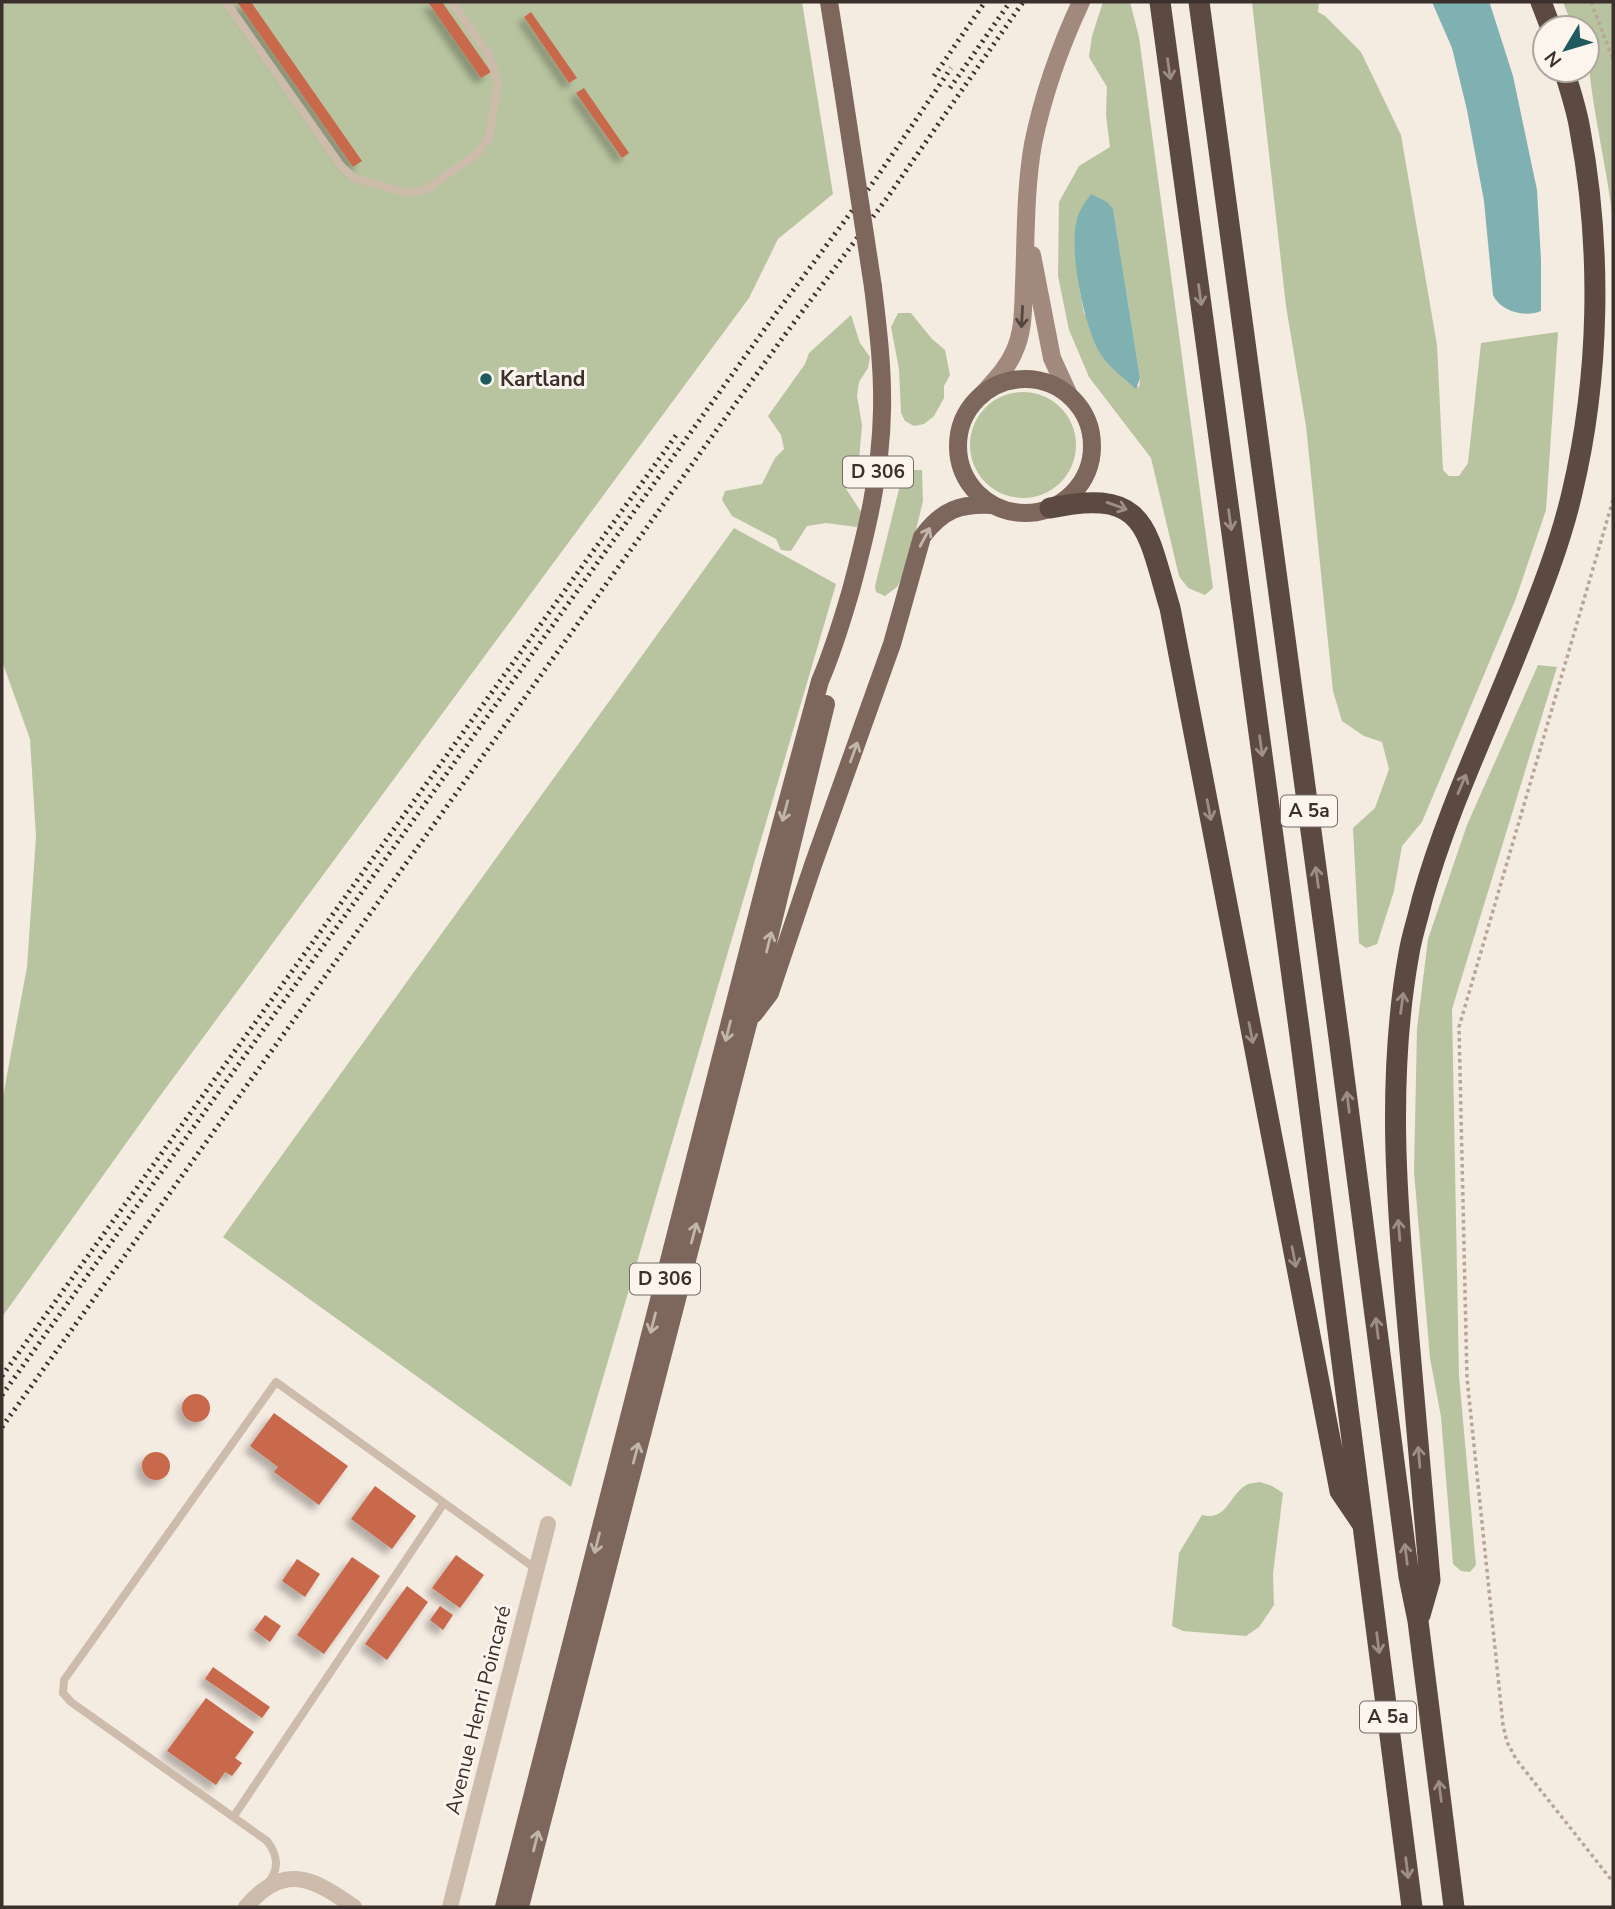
<svg xmlns="http://www.w3.org/2000/svg" width="1615" height="1909" font-family="'Nunito Sans',sans-serif">
  <defs>
    <filter id="shadow"><feDropShadow dx="-6" dy="6" stdDeviation="3.5" flood-color="#0004"/></filter>
  </defs>
  <rect width="100%" height="100%" fill="#f4ebe1"/>
  <path fill="#b8c4a0" fill-rule="evenodd" d="M2,2H802L833,194L778,239L749,298L157,1100L2,1317V1102L27,967L36,837L30,739L2,661Z
    M1103,2H1130L1139,37L1213,588L1205,595L1188,588L1179,576L1151,458L1089,377L1069,330L1058,276L1059,202L1079,166L1110,147L1106,115L1107,87L1089,57L1092,36ZM1113,210L1140,378L1139,388L1084,313L1079,287L1075,249Z
    M1252,2H1319L1318,12L1325,16L1361,52L1401,135L1437,345L1443,470L1449,476H1459L1468,463L1481,343L1558,332L1546,510L1515,601L1422,822L1402,846L1394,891L1377,944L1366,948L1359,943L1353,828L1375,808L1389,769L1382,742L1364,736L1342,721L1333,691L1306,426L1286,306Z
    M1563,2H1613V221C1606,157 1587,93 1587,28H1573Z
    M898,313H911L932,339L945,350L950,375L944,386V398L934,416L924,424L914,426L905,421L901,413L899,369L891,327Z
    M851,315L860,343L870,357L868,368L859,382L857,396L862,425L859,460L846,470L843,484L863,515L857,527L826,523L807,526L791,551L781,550L776,539L732,516L722,500L725,491L762,484L775,458L784,449L781,435L768,416L805,364L809,353Z
    M970 445a53 53 0 1 1 106 0a53 53 0 1 1-106 0Z
    M911,470H922L923,501L907,567L897,587L885,596L876,592L875,586L899,489L904,477Z
    M734,528L836,584L571,1487L223,1237Z
    M1538,665L1557,667L1452,1009L1459,1376L1476,1565L1470,1572L1461,1571L1453,1564L1441,1417L1430,1358L1414,1172L1417,1029L1428,939L1467,825Z
    M1260,1482L1272,1486L1283,1493L1273,1574L1274,1605L1259,1627L1246,1636L1183,1631L1172,1626L1179,1553L1202,1515C1228,1522 1229,1493 1248,1484C1252,1483 1256,1483 1260,1482Z"/>
  <path fill="#7fb0b2" d="M1432,2H1489L1490,4L1513,76L1537,190L1541,260V311C1525,318 1500,311 1493,295L1484,201L1467,110L1452,48Z
    M1091,194L1107,202L1113,209L1140,378L1136,389C1125,379 1110,368 1101,355C1084,327 1066,244 1079,213C1082,206 1087,200 1091,194Z"/>
  <path fill="#c8694b" filter="url(#shadow)" d="M237,2H251L362,161L353,167Z
    M428,2H442L491,72L481,78Z
    M531,12L577,78L569,83L524,17Z
    M584,88L629,153L622,158L576,93Z
    M182 1408a14 14 0 1 1 28 0a14 14 0 1 1-28 0Z
    M274,1413L348,1466L319,1505L274,1472L278,1467L250,1446Z
    M142 1466a14 14 0 1 1 28 0a14 14 0 1 1-28 0Z
    M375,1486L416,1516L392,1549L351,1519Z
    M456,1555L484,1575L460,1608L432,1588Z
    M352,1557L380,1576L324,1654L297,1635Z
    M297,1559L320,1574L305,1597L282,1581Z
    M407,1586L428,1602L387,1660L365,1644Z
    M440,1606L453,1615L443,1630L430,1620Z
    M265,1615L281,1626L270,1642L254,1630Z
    M213,1667L270,1707L262,1718L205,1679Z
    M206,1698L254,1732L235,1758L242,1763L232,1776L225,1772L216,1785L167,1751Z"/>
  <g fill="none" stroke-linecap="round" stroke-linejoin="round">
    <path stroke="#b9a596" stroke-width="3.5" stroke-dasharray="3.5 3.5" stroke-linecap="butt" d="M1591,2L1613,59
      M1613,500L1459,1027L1467,1378L1503,1725L1507,1742L1516,1759L1613,1882"/>
    <path stroke="#cdbbac" stroke-width="8" d="M226,2L341,166L354,178L407,193L425,190L479,152L489,137L498,83L489,55L452,2
      M234,1816L444,1503
      M267,1884C280,1870 278,1855 267,1841L71,1702L63,1693L64,1680L276,1382L536,1569"/>
    <path stroke="#cdbbac" stroke-width="16" d="M246,1907C284,1862 313,1878 354,1907
      M450,1907L548,1524"/>
    <path stroke="#a18a7d" stroke-width="18" d="M1032,255L1052,358L1068,393
      M982,395C993,382 1007,369 1014,352C1024,331 1023,307 1024,284C1026,237 1025,190 1033,144C1043,95 1060,47 1081,2"/>
    <path stroke="#7d675c" stroke-width="18" d="M829,2L842,84
      M958 446a67 67 0 1 1 134 0a67 67 0 1 1-134 0Z
      M754,1014L770,993L813,865L892,644L922,537C942,510 960,503 993,505
      M504,1907L768,873L820,681C833,651 842,621 851,590C867,530 881,473 882,410C883,369 878,328 873,287
      M520,1907L749,1020L826,704"/>
    <path stroke="#5c4a42" stroke-width="21" d="M1160,2L1301,1043L1412,1907
      M1199,2L1339,1038L1409,1577L1418,1621L1454,1907
      M1541,2L1551,28
      M1050,508C1148,487 1146,529 1170,608L1340,1491L1361,1522
      M1420,1615L1430,1580C1422,1492 1415,1404 1407,1317C1396,1195 1387,1074 1409,953C1412,935 1418,918 1422,900C1446,813 1486,731 1519,647C1539,597 1560,545 1572,493C1600,376 1602,248 1580,130C1577,110 1570,90 1564,70"/>
    <path stroke="#3b302b" stroke-width="5" stroke-dasharray="2 5" stroke-linecap="butt" d="M934,76L985,2
      M950,88L1010,2
      M2,1376L677,434
      M2,1395L774,316L875,180L951,68
      M2,1427L784,336L887,198L1023,2"/>
    <path stroke="#7d675c" stroke-width="18" d="M842,84L873,287"/>
  </g>
  <defs><path id="oneway-shaft" d="M-6 0H5M1.5-3L5.5 0L1.5 3" fill="none" stroke-width="1.6" stroke-linecap="round" stroke-linejoin="round" transform="scale(1.75)"/></defs>
  <g stroke="#9c8e87">
    <use href="#oneway-shaft" transform="translate(1169 69) rotate(82)"/>
    <use href="#oneway-shaft" transform="translate(1200 295) rotate(82)"/>
    <use href="#oneway-shaft" transform="translate(1117 506) rotate(20)"/>
    <use href="#oneway-shaft" transform="translate(1230 520) rotate(82)"/>
    <use href="#oneway-shaft" transform="translate(1261 746) rotate(82)"/>
    <use href="#oneway-shaft" transform="translate(1462 784) rotate(-67)"/>
    <use href="#oneway-shaft" transform="translate(1209 810) rotate(79)"/>
    <use href="#oneway-shaft" transform="translate(1317 877) rotate(-98)"/>
    <use href="#oneway-shaft" transform="translate(1402 1003) rotate(-82)"/>
    <use href="#oneway-shaft" transform="translate(1251 1033) rotate(79)"/>
    <use href="#oneway-shaft" transform="translate(1348 1102) rotate(-97)"/>
    <use href="#oneway-shaft" transform="translate(1399 1230) rotate(-95)"/>
    <use href="#oneway-shaft" transform="translate(1294 1257) rotate(79)"/>
    <use href="#oneway-shaft" transform="translate(1377 1328) rotate(-97)"/>
    <use href="#oneway-shaft" transform="translate(1419 1457) rotate(-95)"/>
    <use href="#oneway-shaft" transform="translate(1406 1554) rotate(-97)"/>
    <use href="#oneway-shaft" transform="translate(1378 1643) rotate(83)"/>
    <use href="#oneway-shaft" transform="translate(1440 1791) rotate(-97)"/>
    <use href="#oneway-shaft" transform="translate(1407 1868) rotate(83)"/>
  </g>
  <use stroke="#544640" href="#oneway-shaft" transform="translate(1022 317) rotate(93)"/>
  <g stroke="#c2b5ac">
    <use href="#oneway-shaft" transform="translate(925 537) rotate(-62)"/>
    <use href="#oneway-shaft" transform="translate(854 752) rotate(-70)"/>
    <use href="#oneway-shaft" transform="translate(785 811) rotate(105)"/>
    <use href="#oneway-shaft" transform="translate(769 942) rotate(-76)"/>
    <use href="#oneway-shaft" transform="translate(728 1031) rotate(104)"/>
    <use href="#oneway-shaft" transform="translate(694 1233) rotate(-75)"/>
    <use href="#oneway-shaft" transform="translate(653 1323) rotate(104)"/>
    <use href="#oneway-shaft" transform="translate(636 1453) rotate(-75)"/>
    <use href="#oneway-shaft" transform="translate(597 1543) rotate(104)"/>
    <use href="#oneway-shaft" transform="translate(536 1841) rotate(-76)"/>
  </g>
  <circle fill="#1f5a5e" stroke="#fbf5ee" stroke-width="2.5" cx="486" cy="379" r="7"/>
  <g text-anchor="middle" dominant-baseline="central" stroke-width="6" stroke-linejoin="round" paint-order="stroke">
    <g fill="#fbf5ee" stroke="#756b66" stroke-width="2">
      <rect x="843" y="456.5" width="70" height="31" rx="5"/>
      <rect x="1281" y="795.5" width="56" height="31" rx="5"/>
      <rect x="630" y="1263.5" width="70" height="31" rx="5"/>
      <rect x="1360" y="1701.5" width="56" height="31" rx="5"/>
    </g>
    <g font-size="19" font-weight="bold" fill="#3b302b">
      <text x="878" y="472">D 306</text>
      <text x="1309" y="811">A 5a</text>
      <text x="665" y="1279">D 306</text>
      <text x="1388" y="1717">A 5a</text>
    </g>
    <g font-size="21" font-weight="bold" fill="#3b302b" stroke="#fbf5ee" text-anchor="start">
      <text x="500" y="379">Kartland</text>
    </g>
    <g font-size="21" fill="#3b302b" stroke="#fbf5ee">
      <text transform="translate(478 1710) rotate(-76)">Avenue Henri Poincaré</text>
    </g>
  </g>
  <rect width="1615" height="1909" fill="none" stroke="#3b302b" stroke-width="7"/>
  <g transform="translate(1566 49) rotate(232)"><circle r="33" fill="#fbf5ee" stroke="#aea6a0" stroke-width="2"/>
  <path d="M0-5L12 26L0 18L-12 26Z" fill="#1f5a5e"/>
  <text y="-10" font-size="19" font-weight="bold" text-anchor="middle" fill="#3b302b">N</text>
  </g>
</svg>
